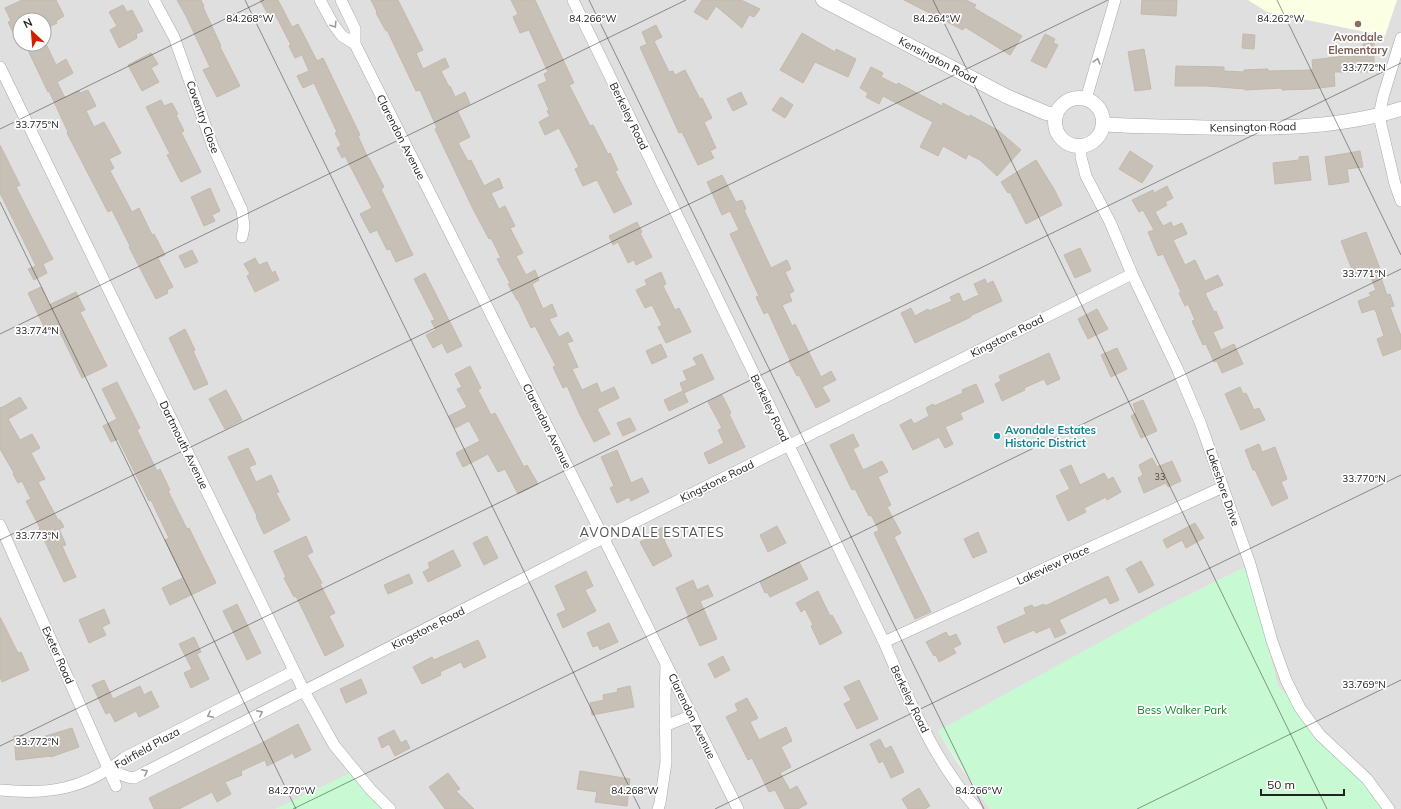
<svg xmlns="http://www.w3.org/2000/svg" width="1401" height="809" font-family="Mulish,sans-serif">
  <rect width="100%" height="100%" fill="#f2f0e8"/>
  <path fill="#e0dfdf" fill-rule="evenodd" d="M0,0H1401V809H1392L1278,686L1247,567L938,731L956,761L990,809H0ZM20,20H44V44H20Z"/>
  <path fill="#fbffe4" d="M1248,0H1397L1385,36L1267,12Z"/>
  <path fill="#c7fad2" d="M1247,566L1278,686L1392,809H990L938,731L1162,608Z
    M350,773L392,809H275Z"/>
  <path fill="#c7c0b7" stroke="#c4b9aa" d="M22,0H56L64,16L56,21L57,23L44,30V20H20V47L8,22L11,21L5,8Z
    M177,0H201L204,6L203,7L221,46L220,47L240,86L217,97L203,70L210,67L186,16Z
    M260,0H278L292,27L298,24L317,61L323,58L360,135L358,136L368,158H369L384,187L381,189L413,255L396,262L390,249L387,250L377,230L370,233L360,214L372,208L345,156L342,158L337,148L341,145L335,133L337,132L314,83L303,88L297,76L309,71L302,55L295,58L289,46L291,45L278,20L275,15L270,18Z
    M371,0H398L423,50L416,53L423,69L445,58L449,67L441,71L449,87L450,86L455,97L465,92L470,104L457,110L470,137L458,143L468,161L471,160L484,186L499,178L503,188L491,193L499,209L505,206L515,226L510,228L523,253L516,256L526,275L535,270L539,280L532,284L543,309L552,304L557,316L549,319L559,337L568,332L573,341L567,343L578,367L572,369L582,390L597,383L601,393L614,387L619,398L597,409L610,434L594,442L579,413L567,386L563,388L553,367L556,366L535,326L531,328L518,300H517L508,284L510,283L497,259L501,258L491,238L489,239L473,209L435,129L437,128L420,90L416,91L387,30L386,31L376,13L377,12Z
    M511,0H535L574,83L569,85L590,126L593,125L608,154L610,153L618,170L615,171L632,204L614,213L597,180L583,186L575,169L579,167L559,128L545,135L539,122L550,116L547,111L549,110L538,85L547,81L544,74L548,72L529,30L520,33L513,17L518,14Z
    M702,0H741L760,9L754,17L749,15L742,28L716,6L707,20L694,12Z
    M904,0H966L976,5L974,8L1022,36L1010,55L965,27L963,30Z
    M1142,0H1177L1176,16L1141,14Z
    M123,5L127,12L132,10L143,31L136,34L137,38L119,48L110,30L117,26L109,12Z
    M656,25L662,37L654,41L669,72L673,71L675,75L685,70L700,99L702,98L712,118L704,122L716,148L710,151L714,158L698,165L682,132L679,133L640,47L647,44L642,32Z
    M802,33L835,52L836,49L856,59L848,77L815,62L803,83L780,70Z
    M1045,34L1055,39L1053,43L1058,45L1046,68L1031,61Z
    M1243,34L1255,35L1254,49L1242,48Z
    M1374,43V65H1369V72H1334L1335,86L1311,89L1282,90V88L1245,90V89L1207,86H1175L1176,66L1224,67V71L1244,72V70L1268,69V71L1313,70L1312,60L1345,56H1363V44Z
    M25,44H46L56,65L66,59L73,73L57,82L65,98L79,91L80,93L88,90L96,106L86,111L94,127L104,122L121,153L109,159L114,168L110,171L132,212L139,208L152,235L154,234L165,255L158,258L173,287L167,290L168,293L156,299L129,247L130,246L112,210L108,212L67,133L68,132L49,91L48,92Z
    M1144,49L1151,89L1135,91L1128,52Z
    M151,53L158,64L151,68L159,82L142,91L128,65Z
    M871,67L883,73L881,77L897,85L898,83L942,106L943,103L969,117L970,115L999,131L1021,150L997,176L980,160L968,154L966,159L943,146L938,156L920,147L933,122L883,96L879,104L866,97L868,93L860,88Z
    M741,92L747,104L733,111L727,99Z
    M781,97L793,105L785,118L772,110Z
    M161,100L164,106L172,103L178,114L176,115L184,131L181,132L201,172L181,182L167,155L170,154L146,107Z
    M0,145L20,185L16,187L53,259L43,264L47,273L34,280L28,269L36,266L0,193Z
    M1130,151L1153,166L1142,183L1119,169Z
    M1360,151L1363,167L1347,169L1349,182L1329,185L1325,157Z
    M1308,156L1311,180L1275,184L1273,163L1299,160V157Z
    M1036,160L1054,189L1062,205L1026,224L1010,192L1008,193L1001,182Z
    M722,175L736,202L742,200L746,209L744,210L771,268L787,260L791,269L785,272L794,291L789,294L792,301L782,305L792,326L795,324L821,377L831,371L836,380L822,387L830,401L816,408L799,375L797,376L789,361L790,360L768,312L764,314L756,297L759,296L730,234L739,230L730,211L722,215L707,182Z
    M1167,186L1173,198L1165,202L1167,205L1155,212L1163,226L1171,222L1173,227L1182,223L1187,234L1173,240L1185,265L1195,260L1205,281L1218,275L1223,285L1205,293L1214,312L1216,311L1223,328L1213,332L1221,350L1234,344L1243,364L1222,373L1217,361L1214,362L1206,344L1203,345L1192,321L1195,320L1188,304L1185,306L1179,293L1181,292L1163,254L1158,256L1148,232L1154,230L1143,210L1139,212L1132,200L1153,190L1154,193Z
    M210,188L220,211L212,215L215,221L204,226L191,197Z
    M637,222L642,232L640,233L652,257L636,265L634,260L628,263L618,242L613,245L609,236Z
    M1366,232L1382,274L1380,275L1387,295L1390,294L1394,306L1390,307L1401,336V349L1383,356L1377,339L1384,336L1376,312L1374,309L1362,313L1358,301L1371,296L1369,293L1376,290L1368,270L1354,275L1341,241Z
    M1080,248L1091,271L1075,278L1064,255Z
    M192,250L198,262L185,268L179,256Z
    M255,258L259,265L267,262L272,273L275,271L279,280L255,292L247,276L250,274L244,264Z
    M661,272L666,284L663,286L675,310L679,308L691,332L666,343L658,327L662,325L652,305L645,308L636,290L647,285L645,280Z
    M425,273L462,346L447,353L442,343L433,348L426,335L436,330L431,321L435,320L414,279Z
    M985,279L987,284L993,281L1002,301L970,316L971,317L915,343L901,313L911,308L915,316L928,309L929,311L952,301L950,297L959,293L963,302L979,295L974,284Z
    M41,287L49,305L76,292L85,310L80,312L107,366L82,378L56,324L45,329L28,293Z
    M1097,309L1108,329L1088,339L1078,319Z
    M185,329L195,350L193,351L208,384L194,390L169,338Z
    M661,344L667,357L652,364L646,351Z
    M1117,348L1127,369L1111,377L1101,355Z
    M1049,353L1060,379L1047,385L1044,379L1024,388L1025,390L1002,401L995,384L1001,381L999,376Z
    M702,354L714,379L684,393L680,383L687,380L683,371L697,365L693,358Z
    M470,366L481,388L478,390L491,415L495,413L524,467L527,465L538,484L518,494L505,469L498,472L488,454L463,467L456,453L480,441L469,421L455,428L449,416L467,407L457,389L462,387L455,374Z
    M117,382L140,428L137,430L157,471L160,469L170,490L168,491L187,529L189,528L216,583L170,605L162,588L183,578L165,540L169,538L151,500L149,501L118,439L111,442L103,426L117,419L102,389Z
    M976,384L984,402L960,413L963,419L945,427L953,444L945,448L939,437L913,450L900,425L911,419L914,424L929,416L926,408L933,404L934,406L963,393L962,390Z
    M1240,387L1243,394L1246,393L1254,410L1259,408L1265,420L1241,430L1225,394Z
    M226,390L242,420L225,429L209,399Z
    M683,391L688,402L669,411L664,400Z
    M722,395L731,413L729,414L745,447L709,464L704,453L724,443L718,430L722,428L708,402Z
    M20,397L27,408L8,419L20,440L32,434L40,448L31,453L45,479L38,482L58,520H60L64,527L59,529L66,545L62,546L76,577L64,582L39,529L40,528L26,501L31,499L22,481L18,483L13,474L14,473L0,449V407L1,408Z
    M1143,400L1157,431L1141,438L1131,416L1136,413L1133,404Z
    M630,418L636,430L623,436L617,423Z
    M853,434L859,446L853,449L863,470L882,461L888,472L878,477L891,505L887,507L901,533L894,537L931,612L915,619L874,533L879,530L871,515L869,516L855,489L852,490L830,445Z
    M1259,444L1262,452L1275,447L1287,479L1281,482L1288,498L1272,506L1255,470H1253L1245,450Z
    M248,448L256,464L249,467L256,482L271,475L279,492L276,493L290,520L264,534L256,517L257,516L228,457Z
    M617,450L631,483L642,478L649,492L631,501L629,497L617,503L610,488L614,486L601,457Z
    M1152,458L1157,467L1172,461L1181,481L1168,487L1166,483L1144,493L1138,478L1143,475L1139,465Z
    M1071,465L1080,485L1104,473L1108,480L1113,477L1121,492L1107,500L1106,497L1084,508L1086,512L1068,521L1056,496L1070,489L1060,470Z
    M1195,523L1204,538L1186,548L1182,540L1167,548L1163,540Z
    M665,526L670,536L664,540L672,556L653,566L640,542L655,535L653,532Z
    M777,526L786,543L768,552L760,535Z
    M978,532L987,552L973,558L964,539Z
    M306,536L313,552L307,555L322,583L320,584L335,613L329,616L344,646L325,656L296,596L294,597L284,578L286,577L274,551Z
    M487,536L498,558L484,565L473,543Z
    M453,550L461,566L428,582L423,572L430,568L428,563Z
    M1141,561L1154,585L1139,593L1126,569Z
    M799,562L808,579L770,597L767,592L765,593L760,582Z
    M586,571L593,586L585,590L596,611L563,628L557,614L566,610L555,586Z
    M409,574L413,583L388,594L384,585Z
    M1108,576L1119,600L1110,604L1106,597L1059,620L1066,633L1055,638L1050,627L1036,633L1034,630L1004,643L997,627L1026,614L1024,608L1032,605L1034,608L1044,604L1045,606Z
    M693,580L697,590L708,585L713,596L700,601L717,639L700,646L687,618L689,617L676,588Z
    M818,591L830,616L832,615L842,633L820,645L811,626L813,625L805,609L801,612L796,603Z
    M237,604L261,653L247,660L223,611Z
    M104,609L110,623L102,627L106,635L89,643L79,620Z
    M0,617L18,653L21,652L29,670L2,682L0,677Z
    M609,623L618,642L600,650L598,645L593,647L587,633Z
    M946,632L949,637L956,634L961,644L953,648L956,653L939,662L936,655L934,656L926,642Z
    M194,637L201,652L197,654L209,679L191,688L184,673L192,669L179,644Z
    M478,640L486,657L464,668L461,662L440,672L441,675L422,684L413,667L432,657L434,660Z
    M723,656L730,670L715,678L708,664Z
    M361,679L367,693L346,703L340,689Z
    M104,680L113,699L140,686L144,695L151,691L159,707L139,717L136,711L115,722L110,712L106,714L92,685Z
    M859,680L878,719L857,729L844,704L851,700L844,687Z
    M630,686L634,707L592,715L590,703L604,700L603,695L618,692L617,689Z
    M747,698L758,718L750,722L759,740L786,727L792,741L781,747L791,767L780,773L790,790L797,786L807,804L798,809H785L775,790L769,792L752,758L748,760L726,717L738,711L735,704Z
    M298,724L311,750L295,758L293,753L267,766L265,760L241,771L242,775L225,782L231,794L217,802L212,792L179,809H154L149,798L254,747Z
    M72,728L79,747L51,757V756L16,760L14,736L23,735L24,738L35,737L36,739Z
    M394,730L401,743L406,740L410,748L395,756L389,744L382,748L378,738Z
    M880,739L885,749L891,746L904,772L891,778L883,761L879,763L870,744Z
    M580,771L630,779L627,806L595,802L597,792L577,789Z
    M448,773L460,789L456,791L474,809H445L429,787Z
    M919,788L930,806L925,809H908L902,799Z"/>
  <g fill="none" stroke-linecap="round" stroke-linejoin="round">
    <defs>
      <path id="minor" d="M154,0L174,37L213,147L242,210L244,227L242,237
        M320,0L333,24L342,36L355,44
        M341,0L355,29V44L609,549L738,809
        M573,0L884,642C909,700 934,761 977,809
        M1401,38L1383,97L1379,116L1395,184L1401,201
        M0,67L304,691L334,745L371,790L390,809
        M1086,99L1115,0
        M1081,146V157L1086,176L1110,222L1132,274L1177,368L1200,422L1250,564L1272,641L1286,680L1300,708L1320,735L1367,779L1389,809
        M0,525L116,786
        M884,642L1223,487
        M665,726L692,715
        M108,770L128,777L134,778L603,538L1132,274
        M0,790C49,795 85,789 124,758L294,671
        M658,809L660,803L666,762L665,699L666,666"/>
      <path id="tertiary" d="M823,0L1006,96L1046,113L1056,115
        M1055 122a24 24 0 1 1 48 0a24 24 0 1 1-48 0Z
        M1104,124C1132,127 1161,126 1189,127C1260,129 1333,130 1401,109"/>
    </defs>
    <use href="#minor" stroke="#a9a9a9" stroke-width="12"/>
    <use href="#tertiary" stroke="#a9a9a9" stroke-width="15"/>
    <use href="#minor" stroke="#fff" stroke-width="11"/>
    <use href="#tertiary" stroke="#fff" stroke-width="14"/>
  </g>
  <defs><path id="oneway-chevron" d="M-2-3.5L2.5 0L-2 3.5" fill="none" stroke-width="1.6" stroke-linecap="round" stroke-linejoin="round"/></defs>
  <g stroke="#9c9c9c">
    <use href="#oneway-chevron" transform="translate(334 25) rotate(57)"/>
    <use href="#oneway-chevron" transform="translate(1097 61) rotate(-74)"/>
    <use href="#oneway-chevron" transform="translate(260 713) rotate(-27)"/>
    <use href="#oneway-chevron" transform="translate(210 715) rotate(153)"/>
    <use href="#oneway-chevron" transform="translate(145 772) rotate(-27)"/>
  </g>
  <path fill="none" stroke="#222" stroke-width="1" stroke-opacity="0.45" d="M245,0L640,809M589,0L984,809M933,0L1327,809M1277,0L1401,255M0,129L264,0M0,202L296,809M0,334L686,0M0,540L1108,0M0,746L1401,63M293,809L1401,269M715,809L1401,475M1137,809L1401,680"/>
  <circle fill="#8d6e63" stroke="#fff" stroke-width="1.5" cx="1358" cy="24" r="4"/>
  <circle fill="#0f9aa8" stroke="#fff" stroke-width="1.5" cx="997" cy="436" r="4"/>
  <g text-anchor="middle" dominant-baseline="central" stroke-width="3.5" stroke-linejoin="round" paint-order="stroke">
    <g font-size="9" fill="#4b4a47">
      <text x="1160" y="476">33</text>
    </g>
    <g font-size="11" font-weight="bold" fill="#785e54" stroke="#fff">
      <text x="1358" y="37">Avondale<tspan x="1358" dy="13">Elementary</tspan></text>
    </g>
    <g font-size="11" fill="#222" stroke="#fff">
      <text transform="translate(938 60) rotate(28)">Kensington Road</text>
      <text transform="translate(629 116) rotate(64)">Berkeley Road</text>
      <text transform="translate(203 117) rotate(70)">Coventry Close</text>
      <text transform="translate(1253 127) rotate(-1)">Kensington Road</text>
      <text transform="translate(401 137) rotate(63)">Clarendon Avenue</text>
      <text transform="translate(1007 336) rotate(-27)">Kingstone Road</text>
      <text transform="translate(770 408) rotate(64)">Berkeley Road</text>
      <text transform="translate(547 426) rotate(63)">Clarendon Avenue</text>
      <text transform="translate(184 445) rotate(64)">Dartmouth Avenue</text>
      <text transform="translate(717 481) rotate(-26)">Kingstone Road</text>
      <text transform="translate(1223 487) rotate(71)">Lakeshore Drive</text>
      <text transform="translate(1053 565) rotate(-25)">Lakeview Place</text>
      <text transform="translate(428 628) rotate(-27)">Kingstone Road</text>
      <text transform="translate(58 655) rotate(66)">Exeter Road</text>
      <text transform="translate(910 699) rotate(64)">Berkeley Road</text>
      <text transform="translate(692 716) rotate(64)">Clarendon Avenue</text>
      <text transform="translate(147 748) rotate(-29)">Fairfield Plaza</text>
    </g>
    <g font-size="11" font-weight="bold" fill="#0d838f" stroke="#fff" text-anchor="start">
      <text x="1005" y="430">Avondale Estates<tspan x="1005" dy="13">Historic District</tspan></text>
    </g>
    <g font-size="11" fill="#0b8426" stroke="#fff">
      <text x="1182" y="710">Bess Walker Park</text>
    </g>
    <g font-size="13" letter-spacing="1" fill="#555" stroke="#fff">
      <text x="652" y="532">AVONDALE ESTATES</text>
    </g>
  </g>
  <g font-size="10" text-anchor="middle" fill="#222" stroke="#fff" stroke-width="3.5" stroke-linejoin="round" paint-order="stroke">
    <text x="250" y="22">84.268°W</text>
    <text x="937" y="22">84.264°W</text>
    <text x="593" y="22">84.266°W</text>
    <text x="1281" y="22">84.262°W</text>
    <text x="1364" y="71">33.772°N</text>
    <text x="37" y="128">33.775°N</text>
    <text x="1364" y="277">33.771°N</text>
    <text x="37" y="334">33.774°N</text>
    <text x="1364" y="482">33.770°N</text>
    <text x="37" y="539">33.773°N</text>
    <text x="1364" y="688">33.769°N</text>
    <text x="37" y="745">33.772°N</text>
    <text x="292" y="794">84.270°W</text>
    <text x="635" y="794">84.268°W</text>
    <text x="979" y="794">84.266°W</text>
  </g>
  <g transform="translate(32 32) rotate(334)"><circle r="19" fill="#ffffff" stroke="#a7a7a7"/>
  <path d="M0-3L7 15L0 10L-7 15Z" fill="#d31d00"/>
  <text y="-6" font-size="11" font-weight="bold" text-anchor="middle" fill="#222222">N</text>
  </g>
  <path d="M1261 789v6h83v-6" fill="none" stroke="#222222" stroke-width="2"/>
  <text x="1267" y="789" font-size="12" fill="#222222" stroke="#ffffff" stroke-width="3" paint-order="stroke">50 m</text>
</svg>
